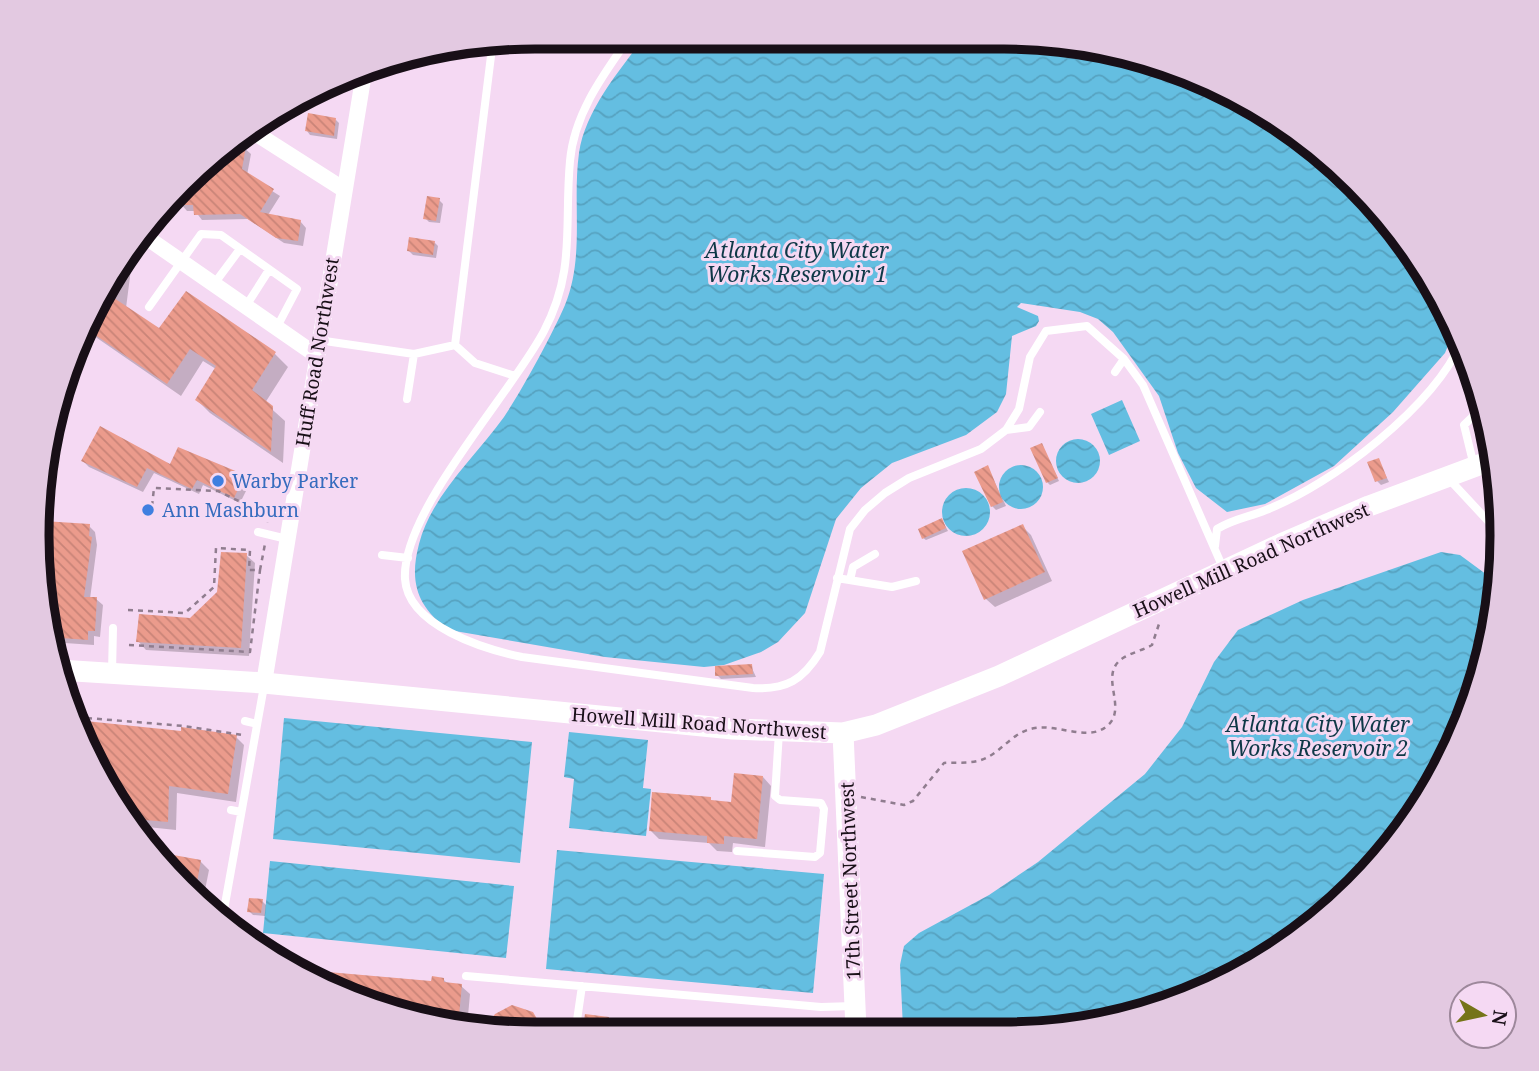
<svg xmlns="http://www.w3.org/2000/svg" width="1539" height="1071" font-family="'Noto Serif',serif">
  <defs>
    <pattern id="water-waves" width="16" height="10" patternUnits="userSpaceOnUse" patternTransform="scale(1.75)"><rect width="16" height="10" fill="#64bee1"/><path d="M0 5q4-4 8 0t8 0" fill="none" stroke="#56a2c0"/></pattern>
    <pattern id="building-back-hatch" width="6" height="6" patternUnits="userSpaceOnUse" patternTransform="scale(1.75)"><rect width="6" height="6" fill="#eb9b8c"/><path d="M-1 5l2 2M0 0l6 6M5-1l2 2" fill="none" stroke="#c98478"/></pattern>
  </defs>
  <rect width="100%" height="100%" fill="#f5d9f3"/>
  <path fill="url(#water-waves)" d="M643,39L1100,46L1253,103L1356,183L1418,259L1455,328L1445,353L1393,412L1334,466L1265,504L1227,512L1196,488L1178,453L1159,396L1113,332L1098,319L1080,312L1021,303L1017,307L1038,316L1039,321L1036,326L1012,336L1006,394L997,412L966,435L892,463L861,488L836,519L805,613L778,642L761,652L724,665L704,667L605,657L449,630C417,607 409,582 419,544C431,496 476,456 504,417C522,390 552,335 565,305C585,256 572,204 579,153C585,111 619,71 643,39Z
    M1122,400L1140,441L1109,455L1091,414Z
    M1056 461a22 22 0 1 1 44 0a22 22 0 1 1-44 0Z
    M999 487a22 22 0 1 1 44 0a22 22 0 1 1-44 0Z
    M942 512a24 24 0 1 1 48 0a24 24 0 1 1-48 0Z
    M1441,552L1460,555L1498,583L1493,633L1464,727L1418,813L1356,888L1224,983L1100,1025L903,1028L900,965L904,946L919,933L989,895L1038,862L1145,774L1182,727L1214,662L1238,630L1303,600Z
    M284,718L532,742L520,863L273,839Z
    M569,732L648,740L643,788L651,789L646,836L569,828L574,779L564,777Z
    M557,850L824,874L813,993L546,969Z
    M270,861L514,886L506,958L263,933Z"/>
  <path fill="#0003" d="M480,44L471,54L462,46Z
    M336,120L339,123L337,139L310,135L307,131Z
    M236,141L251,154L247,175L280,196L268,215L300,221L306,228L303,246L284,243L248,219L202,220L195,211H187L181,204V189Z
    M439,200L443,204L440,223L429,222L425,218Z
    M434,242L438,246L436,258L413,255L409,251Z
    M129,257L132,261L126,308L159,330L275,354L288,367L265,403L285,421L283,463L210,413L197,400L216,369L203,361L181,396L84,329Z
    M1042,445L1059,481L1050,485L1047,482Z
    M1378,460L1389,482L1381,485L1377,481Z
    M83,461L171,466L244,477L250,483L240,503L203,485L199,494L154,473L143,492L89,467Z
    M988,468L1006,506L996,510L992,506Z
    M942,520L948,531L926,540L923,538Z
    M43,522L89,526L95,532L97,545L90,599H96L103,605L100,637L94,636V645L50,642L45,585L49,586L51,566L44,565Z
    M1022,526L1031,535L1052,581L995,607L986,599Z
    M246,555L255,563L249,656L146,650L138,641L190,619L219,593Z
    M751,666L756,677L721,679L717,675Z
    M75,718L85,723L236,737L244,745L236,802L177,793L176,830L138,826L88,756Z
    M763,777L771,786L765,847L733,843L732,852L717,851L709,843L659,839L650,830L710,799L714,802L732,804Z
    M159,854L200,861L209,870L204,895L188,893L183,888Z
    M262,901L266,905L265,916L253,915L249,911Z
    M297,971L433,983L443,979L449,985L461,986L470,994L467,1027L438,1025L344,996Z
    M532,1014L550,1034L488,1030L496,1015Z
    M586,1016L608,1019L612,1023L611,1033H584Z"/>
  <path fill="url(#building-back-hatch)" d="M308,113L336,118L334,136L305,131Z
    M237,140L246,146L242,169L274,189L260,212L301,220L298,241L276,238L240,214L194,215L193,205H179V190Z
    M427,196L440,198L436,221L423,219Z
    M409,237L435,241L433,255L407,251Z
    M116,278L114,298L159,328L186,291L276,352L252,390L273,406L271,452L195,400L216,366L190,349L167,384L85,328Z
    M100,426L170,464L178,447L245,475L234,498L197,480L192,489L147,468L137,487L81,461Z
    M1042,443L1058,478L1046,483L1030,448Z
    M1379,458L1387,478L1375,482L1367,462Z
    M988,465L1003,502L991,507L974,472Z
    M942,518L946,528L922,539L918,529Z
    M43,521L90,524L89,536L92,537L84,597H97L95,631H88V640L48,637L45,584H47L49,561L44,560Z
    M1023,524L1045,572L984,600L962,551Z
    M221,552L247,553L241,648L136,642L139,614L190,618L217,592Z
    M752,664L753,674L715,676V666Z
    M76,720L181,731V727L237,735L228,794L169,786L168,822L133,819L88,756Z
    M734,773L763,776L757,839L724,836V844L707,843V836L649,831L652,792L711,797V800L731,802Z
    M157,852L201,860L196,888L180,885Z
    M249,898L263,899L261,913L247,912Z
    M294,969L431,981L432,976L444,978V982L462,984L458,1027L438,1025L344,996Z
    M512,1005L533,1012L546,1034L484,1029L495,1014Z
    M585,1014L609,1017L607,1033H582Z"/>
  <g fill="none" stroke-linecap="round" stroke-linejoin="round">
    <path stroke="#907d8f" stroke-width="2.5" stroke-dasharray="5 5" stroke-linecap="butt" d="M152,506L154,488L218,491L249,506L269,510L268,523
      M128,610L185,613L214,587L216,548L250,550L249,570H260L265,544
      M129,645L250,652L260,570
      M87,718L184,726L243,735
      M861,797L904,805L913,801L944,763C955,762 970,764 981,760C1002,753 1011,732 1035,728C1058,724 1089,742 1107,726C1129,708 1097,675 1123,658C1131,653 1143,650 1152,645L1160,621"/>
    <path stroke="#fff" stroke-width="8" d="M629,38C603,75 574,114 570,161C564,225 576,270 544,331C511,394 401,512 405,579C408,626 484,649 522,657L753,688C786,690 803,680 820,652L850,529L865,510L885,493L909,478L981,449L1006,430L1019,409L1030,357L1046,331L1087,326L1124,359L1143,385L1223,568
      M214,284L240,249
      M246,306L269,270
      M149,307L201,234L221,235L297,289L277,327
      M318,340L414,354L407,399
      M455,345L475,363L515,376
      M414,354L455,345L492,48L495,42
      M1115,372L1124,359
      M1006,430L1029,427L1040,412
      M1474,466L1464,425L1483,407
      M1448,478L1502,536
      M258,532L287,539
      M1215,546L1217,529C1233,519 1249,517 1266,510C1333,484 1433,407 1462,341
      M382,555L408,558
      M837,578L892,587L916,581
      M850,580L853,567L875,554
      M112,672L113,628
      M245,721L257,724
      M231,810L241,812
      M737,851L815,857L820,853L824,809L821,803L780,800L775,796L779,732
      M222,921L264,686
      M466,976L821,1007L854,1006
      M575,1034L582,986"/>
    <path stroke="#fff" stroke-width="16" d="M249,129L343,189
      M143,235L316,355
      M264,683L364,73"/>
    <path stroke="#fff" stroke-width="21" d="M59,670L264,683L733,729L843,733L876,725L999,676L1281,544L1369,506L1495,459
      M843,733L856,1029"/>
  </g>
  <g fill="#3f7fe0" stroke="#f5d9f3" stroke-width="2.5">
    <circle cx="218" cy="481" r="7"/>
    <circle cx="148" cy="510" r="7"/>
  </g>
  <g text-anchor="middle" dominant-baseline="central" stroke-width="6" stroke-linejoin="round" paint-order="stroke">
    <g font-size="19" fill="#180f17" stroke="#f5d9f3">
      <text transform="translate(317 352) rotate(-81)">Huff Road Northwest</text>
      <text transform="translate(1251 560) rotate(-24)">Howell Mill Road Northwest</text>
      <text transform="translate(699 723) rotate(4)">Howell Mill Road Northwest</text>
      <text transform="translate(850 881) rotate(-92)">17th Street Northwest</text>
    </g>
    <g font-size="19" fill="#366cbe" stroke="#f5d9f3" text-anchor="start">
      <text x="232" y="481">Warby Parker</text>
      <text x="162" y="510">Ann Mashburn</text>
    </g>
    <g font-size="21" font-style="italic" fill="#0e3847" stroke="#f5d9f3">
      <text x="797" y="250">Atlanta City Water<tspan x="797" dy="24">Works Reservoir 1</tspan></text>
      <text x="1318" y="724">Atlanta City Water<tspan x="1318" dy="24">Works Reservoir 2</tspan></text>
    </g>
  </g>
  <path d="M0 0H1539V1071H0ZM535 49H1004A486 486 0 0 1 1490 535V536A486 486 0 0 1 1004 1022H535A486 486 0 0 1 49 536V535A486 486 0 0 1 535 49Z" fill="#e3c9e1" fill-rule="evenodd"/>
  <path fill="none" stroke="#180f17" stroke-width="9" d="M535 49H1004A486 486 0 0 1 1490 535V536A486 486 0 0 1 1004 1022H535A486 486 0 0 1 49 536V535A486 486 0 0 1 535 49Z"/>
  <g transform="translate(1483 1015) rotate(99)"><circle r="33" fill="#f5d9f3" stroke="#9d889b" stroke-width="2"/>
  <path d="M0-5L12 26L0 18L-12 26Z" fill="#757418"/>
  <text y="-10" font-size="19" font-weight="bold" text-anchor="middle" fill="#180f17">N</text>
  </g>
</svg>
